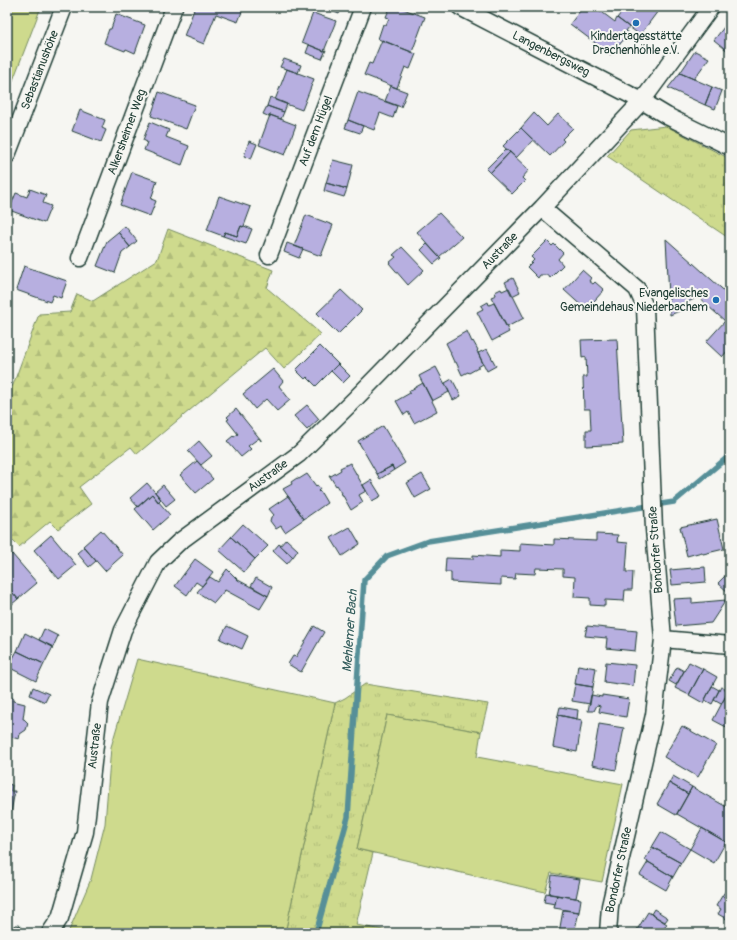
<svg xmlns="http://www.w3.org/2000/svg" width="737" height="940" font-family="Pangolin,sans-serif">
  <defs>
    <pattern id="grass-tufts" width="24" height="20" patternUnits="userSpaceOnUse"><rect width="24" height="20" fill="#ceda8d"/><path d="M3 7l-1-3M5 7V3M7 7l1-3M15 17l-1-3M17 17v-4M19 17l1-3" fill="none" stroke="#b0bc7a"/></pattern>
    <pattern id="forest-firs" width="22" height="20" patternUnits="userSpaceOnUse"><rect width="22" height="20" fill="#ceda8d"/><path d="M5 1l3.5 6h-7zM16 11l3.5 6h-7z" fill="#b0bc7a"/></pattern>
  </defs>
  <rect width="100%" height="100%" fill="#f6f6f2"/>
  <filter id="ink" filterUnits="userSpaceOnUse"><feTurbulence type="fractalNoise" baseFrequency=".025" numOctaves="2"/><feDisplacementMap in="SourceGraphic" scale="8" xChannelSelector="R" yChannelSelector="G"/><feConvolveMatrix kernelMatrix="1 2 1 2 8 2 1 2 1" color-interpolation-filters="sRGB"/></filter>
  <g filter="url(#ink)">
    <path fill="url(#grass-tufts)" stroke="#768c60" d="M666,126L730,159V239L607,156L631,130Z
      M365,684L488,704L481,732L387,715L357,849L373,853L356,925L399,933H285L335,703L345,698Z"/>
    <path fill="url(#forest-firs)" stroke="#768c60" d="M168,229L273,270L267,288L321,334L284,369L265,348L137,454L131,447L79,487L91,504L58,529L50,521L19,547L7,535V395L13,385L39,314L70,312L77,294L93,301L157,260Z"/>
    <path fill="#ceda8d" stroke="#768c60" d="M7,7H41L7,96Z
      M137,659L335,703L285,933H68L91,879L105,824L111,747Z
      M387,715L481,732L477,757L623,784L602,882L551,873L545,892L357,849Z"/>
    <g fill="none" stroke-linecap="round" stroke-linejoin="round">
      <path stroke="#568f98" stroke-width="5.5" d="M316,933L348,817L364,580L387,556L428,541L674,502L730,455"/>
    </g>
    <path fill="#b7afe0" stroke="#1f3d34" d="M195,7H238L243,9L238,22L216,14L204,44L184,36Z
      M324,7H342L339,14L324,8Z
      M390,7H398L425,17L412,52L378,39L383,24L386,25L389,18L386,17Z
      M583,7H595L615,22L617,18L629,27L626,31L629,33L611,55L570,24Z
      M626,7H661L640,35L617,18Z
      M313,13L336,21L324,51L302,42Z
      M116,14L145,25L135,53L126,49L125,51L104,43L109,29H111Z
      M728,22L730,24L729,52L714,40Z
      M382,40L416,54L410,69L405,67L397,88L364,75L369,63L372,64Z
      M309,45L324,51L326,50L322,59L306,53Z
      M695,51L709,58L694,79L680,73Z
      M284,59L301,65L298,73L280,67Z
      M287,69L314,79L302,110L275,100Z
      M680,73L712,87L705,105L668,88Z
      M391,86L407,92L401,107L385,101Z
      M712,87L722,91L715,109L705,105Z
      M159,92L195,105L186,129L151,116Z
      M358,92L397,106L393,118L380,113L374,130L348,120Z
      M270,97L287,104L284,112L267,106Z
      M267,106L284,112L281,119L270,115V117L263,114Z
      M80,110L105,120L102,128L106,130L101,142L72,131Z
      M534,113L547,126L558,114L573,128L562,139L564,141L550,156L521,128Z
      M270,115L296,125L285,155L259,145Z
      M348,120L363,126L360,133L345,128Z
      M150,122L169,130L166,137L189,146L182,165L144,150L147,142L143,140Z
      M521,128L533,140L516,158L503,146Z
      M249,141L257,144L251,159L244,156Z
      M506,149L510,152L490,173L486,169Z
      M510,152L529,170L522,178L525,181L512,194L490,173Z
      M333,160L353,165L347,189L326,183Z
      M132,172L157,181L151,199L156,201L150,216L120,205Z
      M326,183L347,189L344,197L324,191Z
      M30,189L46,195L43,203L51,206L44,223L9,210L16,193L27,197Z
      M219,196L251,207L244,226L243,227L241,226L237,236L225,232L223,236L207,230Z
      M439,213L462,237L439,257L417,232Z
      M306,215L333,225L321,256L294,246Z
      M125,226L137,241L130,247L118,232Z
      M241,226L243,227L244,226L252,229L246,244L223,236L225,232L237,236Z
      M118,232L130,247L122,253L115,273L97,266L107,241Z
      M666,239L730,296V348L722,357L706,342L725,321L709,307L706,310L702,306L705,303L698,297L682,305L684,309L670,315Z
      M547,241L552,246L554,244L563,253L558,259L563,265L550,278L548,275H540L538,278L527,267L534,260L531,257Z
      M287,243L303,249L299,258L284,252Z
      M427,244L439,257H440L441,258L434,264L421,250Z
      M402,247L424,270L408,285L389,263L396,257L393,255Z
      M24,266L67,281L61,298L53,295L50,302L16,290Z
      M582,270L591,278L589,281L593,284L595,282L604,290L586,310L564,290Z
      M513,278L520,292L512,296L505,282Z
      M509,288L524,318L507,327L491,297L496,295L495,292L501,289L502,291Z
      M341,290L362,310L338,334L317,313Z
      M488,302L489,305L494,303L509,332L492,341L477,312L483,309L481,306Z
      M467,331L472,342L473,341L478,350L477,351L483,364L478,367V368L469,373L468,372L462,375L456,362H454L450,353H451L446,343Z
      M617,339L623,444L586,446V430H591L590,409H584L583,377H587L586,357L582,358L581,340Z
      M320,346L338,364L316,386L307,377L305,379L296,370Z
      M487,349L496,366L487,371L478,353Z
      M338,364L350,376L343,383L331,371Z
      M436,367L449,392L432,401L419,376Z
      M273,369L283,381L279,386L290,400L277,411L266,399L255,409L243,394Z
      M452,379L461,396L453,400L445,383Z
      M423,383L437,411L414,423L408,412L404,415L396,401L410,393L409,391Z
      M307,405L319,419L307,430L294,416Z
      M236,409L261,440V441L259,438L248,446L251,449L241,457L227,441L233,436L234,437L238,434L227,420L229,419L227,417Z
      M383,426L405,463L394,470L392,466L377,474L358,441Z
      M199,441L212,456L201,465L188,451Z
      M197,461L213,479L196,493L180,475Z
      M350,463L366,491L359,495L363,502L351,510L342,494H341L342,493L337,485L336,486L329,475H330L331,476L341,470L340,468Z
      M392,466L394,470L380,479L377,474Z
      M307,474L316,486L317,485L320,489L318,491L319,492L320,491L327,503L304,519L283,489L292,484L291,482L297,478L299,479Z
      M422,474L431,489L415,498L407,483Z
      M371,480L381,496L372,501L363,485Z
      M147,483L161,499L158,502L152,494L138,507L130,498Z
      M163,485L175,499L166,506L155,492Z
      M152,494L170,515L153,530L135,509Z
      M288,496L304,519L285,532L281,526L276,529L270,521L271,517L274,515L269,509Z
      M717,519L724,549L703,554L702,552L687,556L680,527Z
      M243,524L268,546L255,559L231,537Z
      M350,527L360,544L342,556L331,538Z
      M101,530L123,555L105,571L83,546Z
      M596,534L618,535L617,542L628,543L626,572H633L632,590H625L624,601L605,600V606L590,605V598L574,597L575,577L563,576V569L536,568L535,574L516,573L515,579L501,578V585L451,582V572H445L446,558L473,559V555L500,557V550L520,551V543L554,545V539L596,541Z
      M51,535L76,565L59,579L34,550Z
      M231,537L255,559L244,572L219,550Z
      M286,539L298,550L293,557L280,546Z
      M279,544L293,557L287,564L273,551Z
      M84,547L96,561L89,567L77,553Z
      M12,554L37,583L18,599L7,586V558Z
      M195,559L213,572L202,586L196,582L187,595L175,586Z
      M705,567L706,582L672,585L670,570Z
      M227,569L238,580L268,596L260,609L225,590L214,603L197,592L210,577L218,582Z
      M730,571V594L718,583Z
      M256,578L272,587L268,596L251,586Z
      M8,587L18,599L11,605L7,599V588Z
      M692,598V603L726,600L711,623L676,626L673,599Z
      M227,626L248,636L242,649L220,639Z
      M314,626L324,632L301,672L288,664L293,656L296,657Z
      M587,626L637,631L635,651L606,648L607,638L585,636Z
      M44,629L58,636L53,647L39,640Z
      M25,633L53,647L44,664L17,651Z
      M17,651L44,664L36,681L8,667Z
      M606,662L635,665L633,686L604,682Z
      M689,662L703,669L689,695L675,688Z
      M578,665L596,668L593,687L575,684Z
      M677,667L684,671L676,685L669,681Z
      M703,669L717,677L703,703L689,695Z
      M575,684L593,687L590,704L572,701Z
      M712,686L719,690L712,704L705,700Z
      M33,687L49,694L45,702L30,695Z
      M721,687L729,691L721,704L714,700Z
      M729,690L730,691V729L713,720Z
      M7,695L10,696L14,699L13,701L25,704L23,719H24L28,723L26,730L20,734L19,739L7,736Z
      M591,695L602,697V695L629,699L626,717L599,712L600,706L597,705L594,711H588Z
      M560,707L578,710L577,719L558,715Z
      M558,715L582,720L577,752L553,747Z
      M599,724L624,728L616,770L592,765Z
      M682,726L716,745L698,777L664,757Z
      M673,776L692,787L688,794L669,783Z
      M669,783L688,794L676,815L657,804Z
      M7,784L12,785L11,791H15L11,812L7,811Z
      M692,787L730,809V835L726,842L677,814Z
      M702,828L726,842L714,863L690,849Z
      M661,832L690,849L681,863L652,847Z
      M652,847L681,863L673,877L645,860Z
      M648,862L673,877L666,890L640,875Z
      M552,875L580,879L576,898L549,894Z
      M729,886H730V901L722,896Z
      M546,893L557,895L555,904L544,902Z
      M557,895L581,899L579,912L554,908Z
      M722,896L730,901V921L718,914L721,909L716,906Z
      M654,909L668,918L665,922L651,914Z
      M563,910L579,912L574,933H559Z
      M648,912L667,924L661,933H635Z"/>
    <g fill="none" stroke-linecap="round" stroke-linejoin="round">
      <defs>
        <path id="service" d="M15,933L17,930"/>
        <path id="minor" d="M460,7L642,101L667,116L730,147
          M7,155L64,7
          M542,208L637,289L645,307L654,529L663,639L654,715L610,906L608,933
          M269,255L363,7
          M80,258L174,7
          M663,639L730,645
          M50,933L60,918L85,832L100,702L123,630L158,562L179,542L299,454L355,399L542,208L642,101L711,7"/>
      </defs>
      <use href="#service" stroke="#1f3d34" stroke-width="11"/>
      <use href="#minor" stroke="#1f3d34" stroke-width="19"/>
      <use href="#service" stroke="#f6f6f2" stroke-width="8"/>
      <use href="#minor" stroke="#f6f6f2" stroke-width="16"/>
    </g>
  </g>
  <g fill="#1f6fb2" stroke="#f6f6f2" stroke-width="1.5">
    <circle cx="636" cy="23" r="4"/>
    <circle cx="716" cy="300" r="4"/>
  </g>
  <g text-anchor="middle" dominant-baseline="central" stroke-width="4" stroke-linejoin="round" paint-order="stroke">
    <g font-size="12" fill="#1f3d34" stroke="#f6f6f2">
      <text x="636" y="36">Kindertagesstätte<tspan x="636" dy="14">Drachenhöhle e.V.</tspan></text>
      <text x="708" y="293" text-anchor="end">Evangelisches<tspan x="708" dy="14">Gemeindehaus Niederbachem</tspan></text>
    </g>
    <g font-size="12" fill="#1f3d34" stroke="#f6f6f2">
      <text transform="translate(551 54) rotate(27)">Langenbergsweg</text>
      <text transform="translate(40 70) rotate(-69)">Sebastianushöhe</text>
      <text transform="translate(316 131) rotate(-69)">Auf dem Hügel</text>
      <text transform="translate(127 132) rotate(-70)">Alkersheimer Weg</text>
      <text transform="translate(500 251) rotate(-46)">Austraße</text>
      <text transform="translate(268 476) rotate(-36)">Austraße</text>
      <text transform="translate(656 550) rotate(-94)">Bondorfer Straße</text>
      <text transform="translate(95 746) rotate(-83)">Austraße</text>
      <text transform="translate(619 870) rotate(-78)">Bondorfer Straße</text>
    </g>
    <g font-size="13" font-style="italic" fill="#365f5e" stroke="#f6f6f2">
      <text transform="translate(350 631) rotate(-86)">Mehlemer Bach</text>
    </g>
  </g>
  <rect width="737" height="940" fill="none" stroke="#f6f6f2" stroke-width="24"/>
  <rect x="12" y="12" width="713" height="916" fill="none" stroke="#1f3d34" stroke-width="1.5" filter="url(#ink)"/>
</svg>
